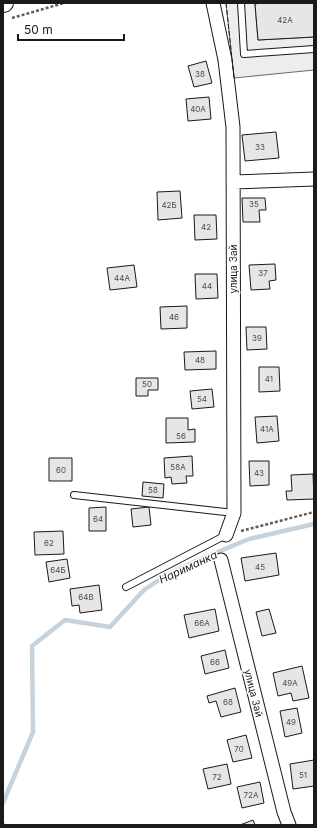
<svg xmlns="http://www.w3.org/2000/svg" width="317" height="828" font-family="Inter,sans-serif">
  <rect width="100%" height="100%" fill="#fff"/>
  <path fill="#ededed" stroke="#6a6a6a" d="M226,3H261L255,4L258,40L314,37V70L234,78Z"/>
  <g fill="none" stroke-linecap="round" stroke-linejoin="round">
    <path stroke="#c6d2dc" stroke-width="4.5" d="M3,803L33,732L32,646L65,620L110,627L144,590L165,576L196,561L249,539L314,524
      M3,824V825"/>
  </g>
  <path fill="#e6e6e6" stroke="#1a1a1a" d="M261,3H314V37L258,40L255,4Z
    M206,61L212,83L194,87L188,66Z
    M209,97L211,119L188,121L186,99Z
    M276,132L279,158L245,161L242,135Z
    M180,191L182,218L158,220L157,192Z
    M242,198H265L266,210H259L260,222H243Z
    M194,215H216L217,239L195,240Z
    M275,264L276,280L269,281L270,289L251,290L249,265Z
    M134,265L137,287L110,290L107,268Z
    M195,274H217L218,298L196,299Z
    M187,306V328L161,329L160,307Z
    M246,327H266L267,349L247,350Z
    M216,351V369L185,370L184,352Z
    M259,367H279L280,391L259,392Z
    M136,378H158V390H148V396H136Z
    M212,389L214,407L192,409L190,391Z
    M277,416L279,441L257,443L255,417Z
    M166,418H188V430L195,429V442L166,443Z
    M192,456L193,476H186L187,483L172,484L171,477L165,478L164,458Z
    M49,458H72V481H49Z
    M249,461H269V485L250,486Z
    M313,474L314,499L287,500L286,491H292L291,475Z
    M143,482L164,484L163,498L142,496Z
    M106,507V531H89V508Z
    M149,507L151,525L133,527L131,509Z
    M63,531L64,554L35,555L34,532Z
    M276,553L279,575L245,581L241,558Z
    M67,559L70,578L49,582L46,562Z
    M99,585L102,610L80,613L79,605L72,606L70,589Z
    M215,609L219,631L189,638L184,615Z
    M269,609L276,633L262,636L256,612Z
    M225,650L229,668L205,674L201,656Z
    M302,666L309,698L293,701L291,693L278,696L273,673Z
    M235,688L241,712L221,717L216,701L209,703L207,696Z
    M297,708L302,733L285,737L280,711Z
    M246,735L252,758L233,762L227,740Z
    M314,760V786L293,789L290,764Z
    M227,764L231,784L208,789L203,769Z
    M260,782L264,803L242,808L237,787Z
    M253,820L255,825H240Z"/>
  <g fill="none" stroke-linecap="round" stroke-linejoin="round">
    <defs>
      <path id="lane" d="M241,3L244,54L314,49
        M74,495L234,513
        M126,587L226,535"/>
      <path id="street" d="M213,3L225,60L233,127L234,513L226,535
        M233,182L314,179
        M221,560L284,812L289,825"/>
      <path id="secondary" d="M3,3H4"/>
    </defs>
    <use href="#lane" stroke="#1a1a1a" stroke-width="8"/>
    <use href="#street" stroke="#1a1a1a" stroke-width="15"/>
    <use href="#secondary" stroke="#1a1a1a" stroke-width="20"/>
    <path stroke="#5f5f5f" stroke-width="2.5" stroke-dasharray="3 2" stroke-linecap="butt" d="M12,18L64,3
      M241,531L314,512"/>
    <use href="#lane" stroke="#fff" stroke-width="6"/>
    <use href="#street" stroke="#fff" stroke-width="13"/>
    <use href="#secondary" stroke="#fff" stroke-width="18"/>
    <path stroke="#1a1a1a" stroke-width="1" stroke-dasharray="5 2" stroke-linecap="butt" d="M226,3L234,78"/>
  </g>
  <g text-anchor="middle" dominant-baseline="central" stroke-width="3" stroke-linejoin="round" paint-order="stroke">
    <g font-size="8" fill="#4d4d4d">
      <text x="285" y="20">42А</text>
      <text x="200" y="74">38</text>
      <text x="198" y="109">40А</text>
      <text x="260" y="147">33</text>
      <text x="254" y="204">35</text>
      <text x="169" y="205">42Б</text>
      <text x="206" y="227">42</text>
      <text x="263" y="273">37</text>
      <text x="122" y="278">44А</text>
      <text x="207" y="286">44</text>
      <text x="174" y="317">46</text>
      <text x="257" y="338">39</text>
      <text x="200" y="360">48</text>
      <text x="269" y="379">41</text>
      <text x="147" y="384">50</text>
      <text x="202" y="399">54</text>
      <text x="267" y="429">41А</text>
      <text x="181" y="436">56</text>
      <text x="178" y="467">58А</text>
      <text x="61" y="470">60</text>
      <text x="259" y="473">43</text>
      <text x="153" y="490">58</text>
      <text x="98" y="519">64</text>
      <text x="49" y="543">62</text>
      <text x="260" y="567">45</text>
      <text x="58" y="570">64Б</text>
      <text x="86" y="597">64В</text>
      <text x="202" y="623">66А</text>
      <text x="215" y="662">66</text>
      <text x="290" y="683">49А</text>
      <text x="228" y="702">68</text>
      <text x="291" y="722">49</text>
      <text x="239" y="749">70</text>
      <text x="303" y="775">51</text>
      <text x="217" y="777">72</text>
      <text x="251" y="795">72А</text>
    </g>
    <g font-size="10" fill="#1a1a1a" stroke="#fff">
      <text transform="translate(233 269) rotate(-90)">улица Зай</text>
      <text transform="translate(254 693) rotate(76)">улица Зай</text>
    </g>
    <g font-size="11" font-style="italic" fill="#1a1a1a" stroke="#fff">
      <text transform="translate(188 567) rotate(-25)">Нариманка</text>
    </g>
  </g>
  <rect width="317" height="828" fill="none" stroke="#1a1a1a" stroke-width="8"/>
  <path d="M18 34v6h106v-6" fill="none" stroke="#1a1a1a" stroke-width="2"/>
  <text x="24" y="34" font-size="12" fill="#1a1a1a" stroke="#ffffff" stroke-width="3" paint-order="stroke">50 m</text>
</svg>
